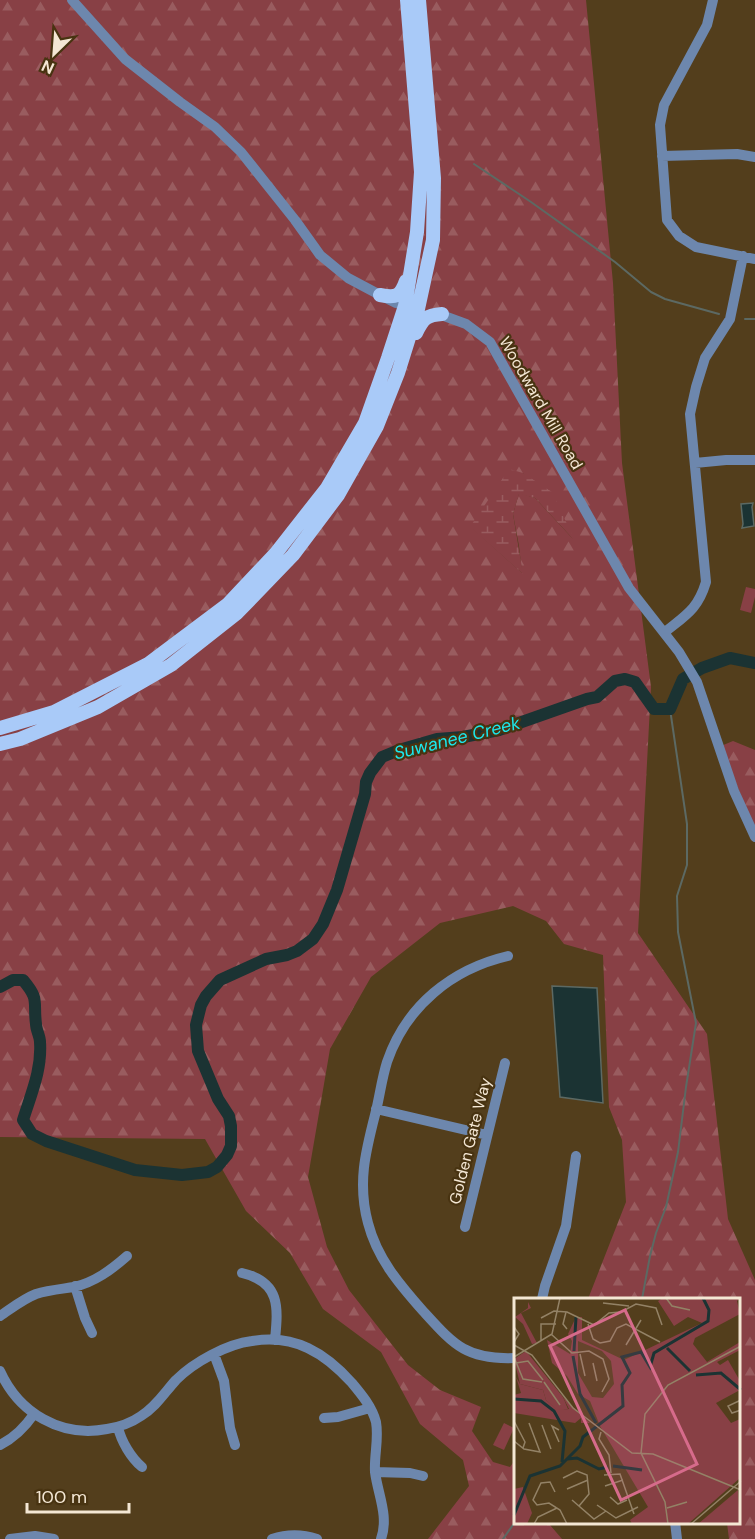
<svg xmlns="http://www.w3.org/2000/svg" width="755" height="1539" font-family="'DM Sans',sans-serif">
  <defs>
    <pattern id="forest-firs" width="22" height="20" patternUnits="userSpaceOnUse" patternTransform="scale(1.5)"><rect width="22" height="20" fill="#884045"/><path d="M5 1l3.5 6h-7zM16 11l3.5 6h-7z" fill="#995c5f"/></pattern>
    <pattern id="wetland-marsh" width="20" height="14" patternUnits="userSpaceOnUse" patternTransform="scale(1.5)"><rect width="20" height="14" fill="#884045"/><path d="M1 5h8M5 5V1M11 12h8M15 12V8" fill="none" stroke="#995c5f"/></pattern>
  </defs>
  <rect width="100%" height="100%" fill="#533e1c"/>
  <path fill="url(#forest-firs)" fill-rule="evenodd" d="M0,0H586L613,283L622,463L651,687L638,933L707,1034L728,1219L755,1280V1539H729L727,1523L738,1522V1299H588L626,1202L622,1140L609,1107L603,955L564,944L546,921L513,906L440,923L371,977L330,1049L308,1177L327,1247L349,1290L408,1365L440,1390L481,1407L472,1431L493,1462L510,1467L515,1460V1522L550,1523V1525L562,1539H428L469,1486L463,1460L420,1424L381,1352L323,1309L290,1253L246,1211L205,1139L0,1137ZM523,473L573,539L535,498L519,493L513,514L519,546L522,573L471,527Z
    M733,741L755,750V830L721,746Z"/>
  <path fill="url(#wetland-marsh)" d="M509,469L523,473L552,492L575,541L535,498L519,494L513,514L523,574L470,527Z"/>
  <path fill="#884045" d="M746,587L755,589V597L751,613L740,610Z
    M504,1423L514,1428L504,1450L493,1445Z"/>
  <path fill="#1b3333" stroke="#5c6963" stroke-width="1.5" d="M753,503L752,507L754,526L742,528L743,524L741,504Z
    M552,986L597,988L603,1103L560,1097Z"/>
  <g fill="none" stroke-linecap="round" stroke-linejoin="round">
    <path stroke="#5c6963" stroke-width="2" d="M474,164L531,202L615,262L651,292L665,299L719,314
      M745,319H755
      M642,1299L650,1256L656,1233L666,1207L678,1152L686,1087L696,1023L678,932L677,896L687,865V824L670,709
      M503,1539L515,1522"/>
    <path stroke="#1b3333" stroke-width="12" d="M0,987L13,980H23C40,1000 33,1001 36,1024C36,1030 40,1036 40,1042C42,1070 31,1094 23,1120L32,1134L46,1141L135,1170L182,1175L208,1172L217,1167L227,1155L231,1146V1126L229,1116L218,1099L198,1051L196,1025L201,1005L206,996L220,980L266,959L287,955L297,951L313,939L323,924L337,890L365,794L366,782L370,773L382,757L399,750L437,739L463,737L499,730L587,699L597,697L615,681L625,679L635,682L654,709H670L683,679L702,668L730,658L755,663"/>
    <path stroke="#6d87ad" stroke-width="10" d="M72,0L125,59L180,102L215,127L241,152L295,220L320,255L348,278L380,295L396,303L412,307
      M713,0L707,25L664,105L660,125L667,220L679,236L696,247L755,259
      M662,156L737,154L755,157
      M436,313L466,324L490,342L629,588L679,652L697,682L734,791L755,837
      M695,463L726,460H755
      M665,632C686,615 698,609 706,582L690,414L696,387L705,358L730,319L743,256
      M508,956C452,969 406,1006 387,1062C382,1078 380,1094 376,1111C366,1150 357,1182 368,1223C377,1258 399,1284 423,1311C454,1345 466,1360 515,1358
      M376,1109L487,1135
      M465,1227L505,1063
      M242,1273C281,1282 278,1308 275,1340
      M75,1286L85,1318L92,1333
      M542,1299L545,1286L566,1226L576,1156
      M0,1316C12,1308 23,1299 36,1294C48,1290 61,1289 74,1287C95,1282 111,1270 127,1256
      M214,1354L224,1381L230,1428L235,1445
      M0,1371C19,1413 61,1438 107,1429C119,1427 131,1423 141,1416C156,1407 165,1392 176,1380C194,1362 227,1344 252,1341C295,1334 325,1353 352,1383C362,1395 372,1407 376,1422C379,1439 374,1455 375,1472C378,1495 389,1516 381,1539
      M324,1418L338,1417L370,1408
      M118,1427C121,1441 131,1458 142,1467
      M0,1445C14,1438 25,1427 34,1414
      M375,1472L410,1473L423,1476
      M675,1522L677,1539
      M10,1539L35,1536L54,1539
      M272,1539C287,1534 302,1534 317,1539"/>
    <path stroke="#a9caf8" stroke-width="14" d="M380,295C396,298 400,297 406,281
      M416,333C423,319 426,315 442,314
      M0,728L54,712L148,664L228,604L276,553L327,488L365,423L388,358L405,306L417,232L421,172L407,0
      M0,744L20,739L98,707L171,665L237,613L293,555L338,495L377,426L398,373L418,309L433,240L434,178L419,0"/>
  </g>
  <g text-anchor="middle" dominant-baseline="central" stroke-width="4.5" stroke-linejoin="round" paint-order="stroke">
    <g font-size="16" fill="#f4e7d4" stroke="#483311">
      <text transform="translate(541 403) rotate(60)">Woodward Mill Road</text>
      <text transform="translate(470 1141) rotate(-76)">Golden Gate Way</text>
    </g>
    <g font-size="18" font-style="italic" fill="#1be8ed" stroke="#483311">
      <text transform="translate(457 738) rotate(-14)">Suwanee Creek</text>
    </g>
  </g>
  <g transform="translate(514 1298)">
    <rect width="226" height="226" fill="#533e1c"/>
    <path d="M12,53L49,99L54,111L44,113L32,102L29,92L6,86L0,61Z" fill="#884045"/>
    <path d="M149,0H226L223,3L226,16L181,40L179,46L193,64L226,44V52L203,64L206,67L214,62L226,83V92L202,105L217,125L226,121V180L174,226H118L116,222L134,209L86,128L76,103L64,96L53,78L38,65L33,42L56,56L58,43L54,36L62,19H68V42L110,62L188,25L174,19L160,28L144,3ZM64,43L88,53L97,63L100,86L89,100L78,99L64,75ZM14,4L17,10L7,15L23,45L18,46L9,26L1,19L14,10ZM2,79L6,86L29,92L32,102L44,112L55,111L49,99L76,125H67V120L61,125L0,115V97L7,95ZM9,189L18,215L13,226H0V191ZM224,192L226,226H184Z" fill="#884045" fill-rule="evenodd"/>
    <path fill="none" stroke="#1b3333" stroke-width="3" d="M153,50L176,73M60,53L62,19M59,58L66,96L82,125M182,77L207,75L227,92M0,101L27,103L40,113L51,133L48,164M53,161L63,160L85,171L94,169M99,168L128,172M0,217L16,178L46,168L66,148L69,139L109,108L108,87L116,75L108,59L127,54L136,69L140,55L194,23L195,12L189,0"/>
    <path fill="none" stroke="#938266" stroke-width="1.5" d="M152,0L158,8L176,12M89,5L115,8M52,14L49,26L53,31M27,20L40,13L53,14L80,27L95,15L107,14L122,6L142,10L148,27M74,26L79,41L86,45L96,43L103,30L112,26L146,44M0,29L5,36L0,44M37,36L58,55L75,53L89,61L95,81L88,94M27,43V26H42M0,47L18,57L59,110L118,155L139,156L227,192M112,47L127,22M66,56L71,78M0,59L38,36L46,0M0,59L9,81L28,84M2,65L14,63L29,82M79,65L83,83M30,84L46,107M227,102L214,108L218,115L227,112M0,123L11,144L9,150M28,127L37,151M87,134L85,141L95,157L97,175M0,143L10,151L26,154L15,125M45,144L38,128L45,132M90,177L106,176L120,216M49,180L63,173L73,177L75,196L65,208M91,188L109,182M53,191L74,182M41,194L36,184L27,185L19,202L23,207L35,205L46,212L53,226M96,199L104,206L113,202M58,202L80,221L92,213M83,207L102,220L124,209M153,210L173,204M20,226L24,219L43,210M154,226L151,204L127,155L131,116L154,87L227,48M177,226L227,183"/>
    <path fill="#d66b8b" fill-opacity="0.15" stroke="#d66b8b" stroke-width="3" d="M111,12L183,166L107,202L36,48Z"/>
    <rect width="226" height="226" fill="none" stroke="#f4e7d4" stroke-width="3"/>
  </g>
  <g transform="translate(54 54) rotate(205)" stroke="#483311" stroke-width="4.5" paint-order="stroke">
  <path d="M0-4.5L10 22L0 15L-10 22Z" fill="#f4e7d4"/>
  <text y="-9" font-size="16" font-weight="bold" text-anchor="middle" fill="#f4e7d4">N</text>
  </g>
  <path d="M27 1503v9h102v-9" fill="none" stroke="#f4e7d4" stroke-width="3"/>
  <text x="36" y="1503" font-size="18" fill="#f4e7d4" stroke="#483311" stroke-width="4.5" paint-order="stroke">100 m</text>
</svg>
